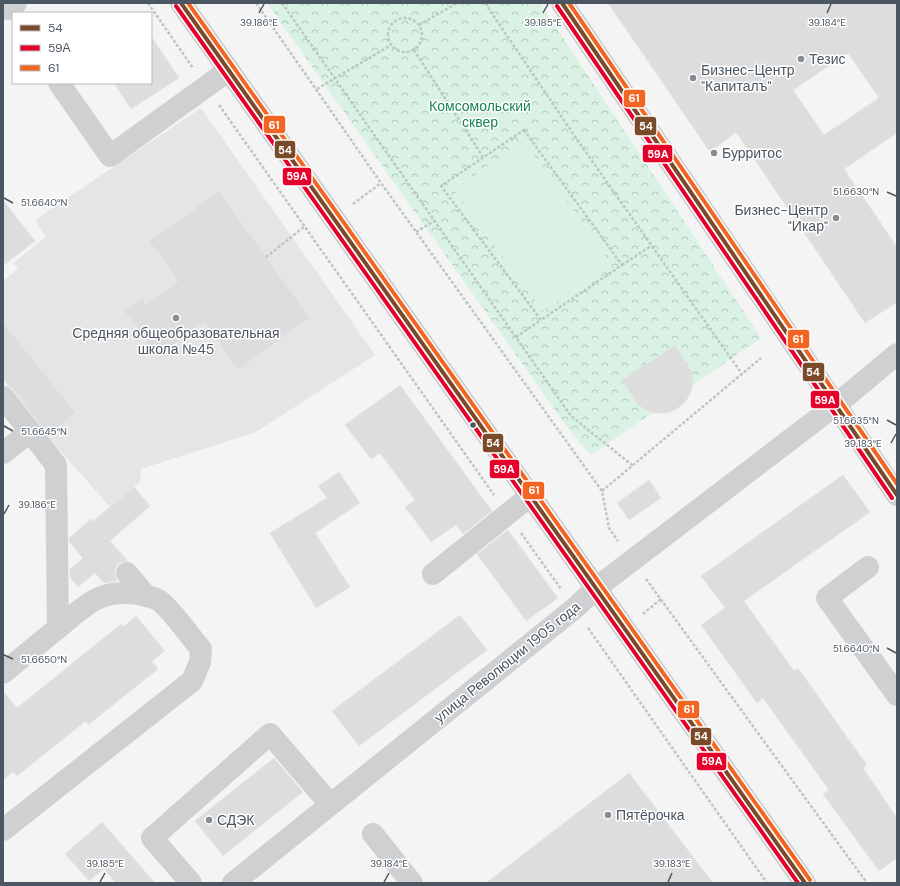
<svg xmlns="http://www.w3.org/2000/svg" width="900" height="886" font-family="'DM Sans',sans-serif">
  <defs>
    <pattern id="forest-crowns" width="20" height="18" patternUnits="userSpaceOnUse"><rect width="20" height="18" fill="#d9f2e3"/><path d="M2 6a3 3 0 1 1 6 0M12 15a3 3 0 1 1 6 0" fill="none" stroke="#b2c7bb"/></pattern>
  </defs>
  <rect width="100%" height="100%" fill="#f4f4f4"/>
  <path fill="#e6e5e6" d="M201,108L375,355L256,432L141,469L140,482L110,507L47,436L3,380V281L18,269L13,263L46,237L35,220Z"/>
  <path fill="url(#forest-crowns)" d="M267,3H540L761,338L591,455L569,430Z"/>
  <path fill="#d9f2e3" d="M523,141L612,264L543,311L454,190Z"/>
  <path fill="#ddddde" stroke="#e5e6e7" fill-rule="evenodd" d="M608,3H897V133L844,169L897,247V302L865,323L736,132L710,152ZM848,53L879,98L824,135L793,90Z
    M151,36L179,78L131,109L114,83H151Z
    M219,191L310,318L238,370L205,322L157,356L124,311L142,298L146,304L178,281L149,241Z
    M3,200L35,241L3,266Z
    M3,322L76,413L48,435L13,389L3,380Z
    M675,345L691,371L693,381L691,392L686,401L677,409L667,413H656L646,410L637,404L622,380Z
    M400,385L492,511L463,534L456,525L431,542L405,507L415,500L380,453L371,459L345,425Z
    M339,472L360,503L315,533L350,587L316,608L270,533L327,498L318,486Z
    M843,475L870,512L744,601L794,671L798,668L854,747L867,765L863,768L897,818V858L879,871L823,794L829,790L763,698L757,703L701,625L725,608L701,576Z
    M649,480L661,498L629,520L617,503Z
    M134,487L150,506L110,541L128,561L119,563L115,568V575L117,581L104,583L95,573L78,587L70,577V569L83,558L69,542V538L91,519L93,521Z
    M508,530L558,598L526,621L477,554Z
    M460,615L487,650L359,746L332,711Z
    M136,616L165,651L152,661L158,669L88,725L86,721L17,776L13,772L3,780V691L17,708L121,624L123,627Z
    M274,758L303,792L223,856L195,821Z
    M629,773L713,883H486Z
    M102,822L155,883H116L104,869L89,881L65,854Z"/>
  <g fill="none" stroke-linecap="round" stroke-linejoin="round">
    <path stroke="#bcc7c4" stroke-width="2.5" stroke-dasharray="3 2" stroke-linecap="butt" d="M148,3L193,68
      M256,3L381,183L602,491L609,528L618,541
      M282,3L571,416L632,465
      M485,3L578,141L742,374
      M388 35a17 17 0 1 1 34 0a17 17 0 1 1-34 0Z
      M419,25L457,3
      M414,50L483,157
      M317,89L391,45
      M219,105L494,495
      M524,130L622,265L541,320L441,186Z
      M353,204L381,183
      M416,232L434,221
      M266,257L304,227
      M622,265L651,246
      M516,337L541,320
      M602,491L761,358
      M521,533L561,589
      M646,579L867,883
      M643,614L661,599
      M588,628L767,883"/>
    <path stroke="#ced0d2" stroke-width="22" d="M4,3L8,9L16,3
      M59,83L110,156L229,70
      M3,397L56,465L58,628L3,673
      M3,453L30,432
      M868,567L827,598L897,695
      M127,573L146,596
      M433,574L530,496
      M3,830L192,681L200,662L201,649C189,635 174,613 161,602C156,597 145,596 138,594C100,588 85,606 58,628
      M373,834L412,883
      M191,883L152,838L270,734L330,804
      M233,883L575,608L596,588L837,404L897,354"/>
    <path stroke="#caced1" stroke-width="22" d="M181,3L805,883
      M562,3L897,495"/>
    <defs>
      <path id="bus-1" d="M181,3L805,883
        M562,3L897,495"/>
      <path id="bus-2" d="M176,6L798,883
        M557,6L892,498"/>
      <path id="bus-3" d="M188,3L810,880
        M569,3L897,484"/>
    </defs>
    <use href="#bus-1" stroke="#fff" stroke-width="7"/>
    <use href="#bus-2" stroke="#fff" stroke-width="7"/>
    <use href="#bus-3" stroke="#fff" stroke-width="7"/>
    <use href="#bus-1" stroke="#7a4b2a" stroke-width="4"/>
    <use href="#bus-2" stroke="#e4002b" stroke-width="4"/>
    <use href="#bus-3" stroke="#f26522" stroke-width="4"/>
  </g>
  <path fill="none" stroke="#4a5661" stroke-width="1.5" d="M259,13L264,4M543,13L548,4M827,13L831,4M887,192L896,196M4,198L13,203M887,420L896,425M4,426L13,431M891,443L896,434M4,514L9,505M887,648L896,653M4,655L13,659M100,882L105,873M384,882L389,873M668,882L672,873"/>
  <g fill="#868d94" stroke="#fff" stroke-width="1.5">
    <circle cx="801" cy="59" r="4"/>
    <circle cx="693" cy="78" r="4"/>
    <circle cx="714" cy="153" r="4"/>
    <circle cx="836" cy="218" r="4"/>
    <circle cx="176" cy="318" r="4"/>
    <circle cx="608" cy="815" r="4"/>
    <circle cx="209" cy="820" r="4"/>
  </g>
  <circle fill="#4a5661" stroke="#fff" stroke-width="1.5" cx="473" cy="425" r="3.5"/>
  <g text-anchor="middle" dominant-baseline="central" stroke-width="3" stroke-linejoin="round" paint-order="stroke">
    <g font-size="14" fill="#4a5661" stroke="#fff" text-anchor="start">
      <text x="809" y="59">Тезис</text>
      <text x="701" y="70">Бизнес-Центр<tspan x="701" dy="16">"Капиталъ"</tspan></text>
      <text x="722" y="153">Бурритос</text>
      <text x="828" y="210" text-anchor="end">Бизнес-Центр<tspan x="828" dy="16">"Икар"</tspan></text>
      <text x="176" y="333" text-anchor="middle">Средняя общеобразовательная<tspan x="176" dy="16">школа №45</tspan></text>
      <text x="616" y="815">Пятёрочка</text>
      <text x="217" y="820">СДЭК</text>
    </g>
    <g font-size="14" fill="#17864f" stroke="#fff">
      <text x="480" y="106">Комсомольский<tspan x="480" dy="16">сквер</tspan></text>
    </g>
    <g font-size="14" fill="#4a5661" stroke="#fff">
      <text transform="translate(507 662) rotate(-39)">улица Революции 1905 года</text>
    </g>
  </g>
  <g font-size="10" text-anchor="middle" fill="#4a5661" stroke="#fff" stroke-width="3" stroke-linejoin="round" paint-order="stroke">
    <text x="259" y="26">39.186°E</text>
    <text x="543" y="26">39.185°E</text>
    <text x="827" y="26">39.184°E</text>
    <text x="856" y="195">51.6630°N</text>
    <text x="44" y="206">51.6640°N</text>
    <text x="856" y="424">51.6635°N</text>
    <text x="44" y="435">51.6645°N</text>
    <text x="863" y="447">39.183°E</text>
    <text x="37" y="508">39.186°E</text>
    <text x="856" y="652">51.6640°N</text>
    <text x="44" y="663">51.6650°N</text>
    <text x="105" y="867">39.185°E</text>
    <text x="389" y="867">39.184°E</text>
    <text x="672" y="867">39.183°E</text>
  </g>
  <g stroke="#fff" stroke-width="1.5">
    <rect x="623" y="89" width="23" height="19" rx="4" fill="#f26522"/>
    <rect x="263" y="115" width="23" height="19" rx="4" fill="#f26522"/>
    <rect x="634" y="116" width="23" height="20" rx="4" fill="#7a4b2a"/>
    <rect x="274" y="140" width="22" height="19" rx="4" fill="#7a4b2a"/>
    <rect x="642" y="144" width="31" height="19" rx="4" fill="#e4002b"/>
    <rect x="282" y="167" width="30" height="19" rx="4" fill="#e4002b"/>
    <rect x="787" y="329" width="23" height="20" rx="4" fill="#f26522"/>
    <rect x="802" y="362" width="23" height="20" rx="4" fill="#7a4b2a"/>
    <rect x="810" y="390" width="30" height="19" rx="4" fill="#e4002b"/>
    <rect x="482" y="433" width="22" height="20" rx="4" fill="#7a4b2a"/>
    <rect x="489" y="459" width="31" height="20" rx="4" fill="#e4002b"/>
    <rect x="522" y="481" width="23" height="19" rx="4" fill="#f26522"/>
    <rect x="677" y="700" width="23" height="19" rx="4" fill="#f26522"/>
    <rect x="690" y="727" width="22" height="19" rx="4" fill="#7a4b2a"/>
    <rect x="696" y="752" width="31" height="19" rx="4" fill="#e4002b"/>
  </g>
  <g font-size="11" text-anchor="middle" font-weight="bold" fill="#fff">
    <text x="634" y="102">61</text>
    <text x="274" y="129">61</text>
    <text x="646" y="130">54</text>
    <text x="285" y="154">54</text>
    <text x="658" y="158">59А</text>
    <text x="297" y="180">59А</text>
    <text x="798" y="343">61</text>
    <text x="813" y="376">54</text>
    <text x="825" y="404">59А</text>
    <text x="493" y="447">54</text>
    <text x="504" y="473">59А</text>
    <text x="534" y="494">61</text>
    <text x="689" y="713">61</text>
    <text x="701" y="740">54</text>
    <text x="712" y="765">59А</text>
  </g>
  <rect width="900" height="886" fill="none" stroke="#4a5661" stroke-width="8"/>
  <rect x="12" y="12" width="140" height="72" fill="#ffffff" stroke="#b7bbc0"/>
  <rect x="20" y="25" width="20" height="6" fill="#7a4b2a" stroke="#b7bbc0"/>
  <text x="48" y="32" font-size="12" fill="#4a5661">54</text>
  <rect x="20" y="45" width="20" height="6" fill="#e4002b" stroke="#b7bbc0"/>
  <text x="48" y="52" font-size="12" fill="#4a5661">59А</text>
  <rect x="20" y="65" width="20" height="6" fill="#f26522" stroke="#b7bbc0"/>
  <text x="48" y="72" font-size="12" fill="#4a5661">61</text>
</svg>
